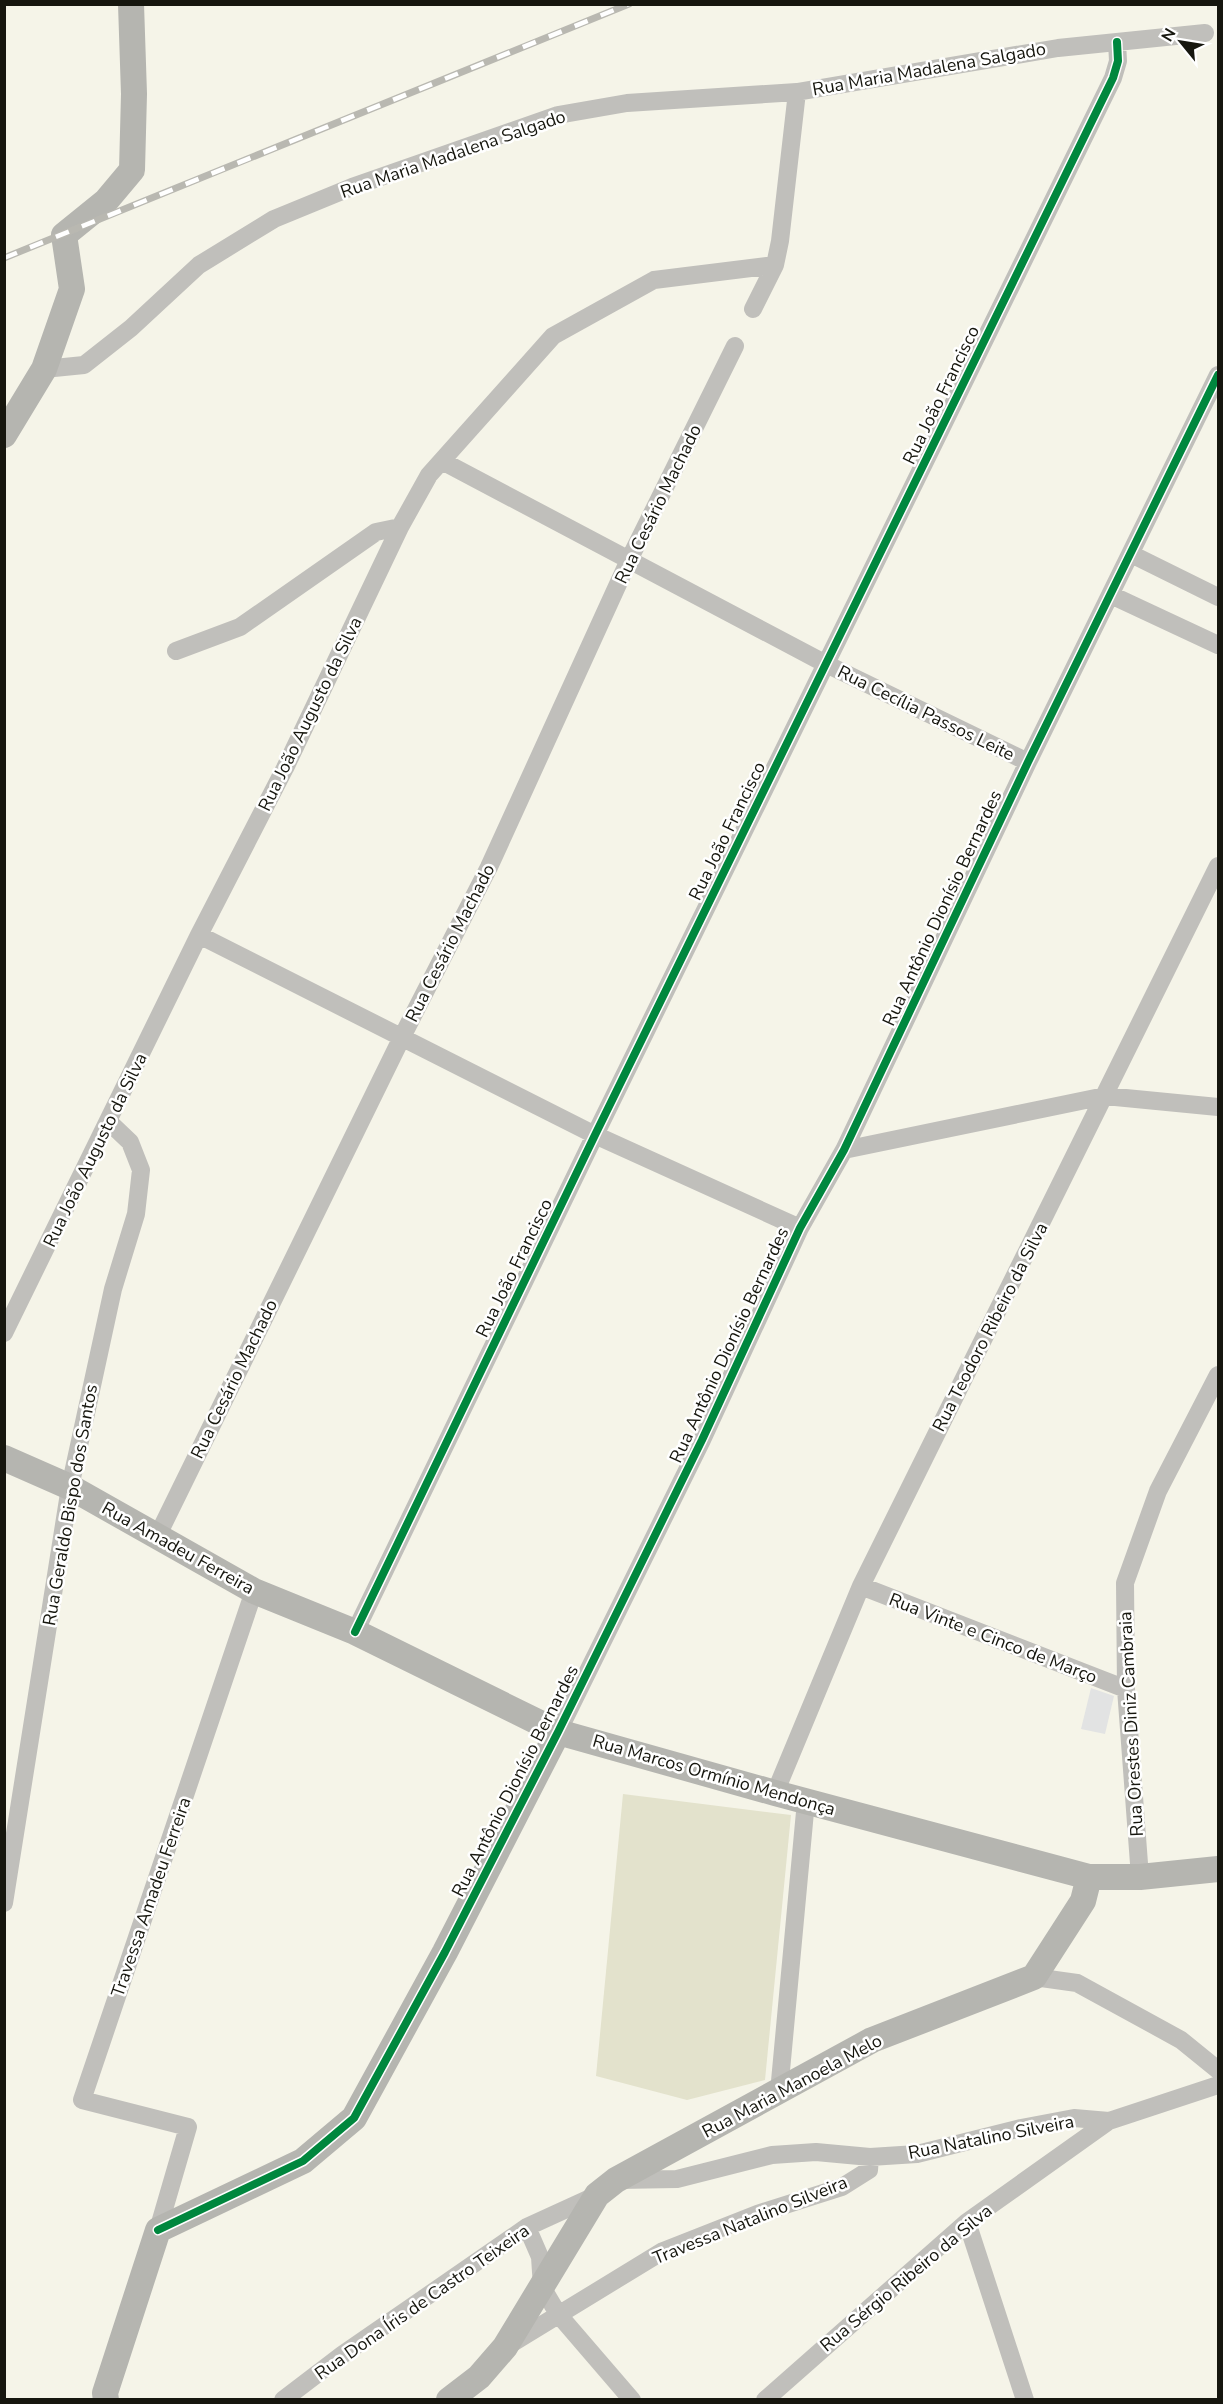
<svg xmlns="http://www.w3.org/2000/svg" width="1223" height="2404" font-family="'Nunito Sans',sans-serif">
  <rect width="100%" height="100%" fill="#f5f4e8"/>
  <path fill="#e3e2cc" d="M623,1794L791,1815L765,2080L687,2100L596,2076Z"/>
  <path fill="#e2e3e3" d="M1091,1688L1114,1696L1105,1734L1081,1729Z"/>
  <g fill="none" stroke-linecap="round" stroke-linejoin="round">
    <path stroke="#c0bfbb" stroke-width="18" d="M753,309L775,265L780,241L797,92
      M44,369L84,365L131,328L199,265L274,219L352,187L558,115L627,103L797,92L1058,48L1205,33
      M442,461L826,664L1028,762
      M1131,554L1218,597
      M1111,595L1218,645
      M176,651L240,627L376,532L400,527
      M199,935L595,1135L800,1228
      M844,1150L1105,1096L1218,1107
      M4,1333L199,935L285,768L400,527L429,475L553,336L654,280L775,265
      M157,1537L402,1037L489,867L629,560L735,346
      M861,1586L1126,1689
      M355,1632L595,1135L1113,78L1118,61L1117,42
      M558,1732L702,1440L800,1228L844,1150L1028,762L1218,375
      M775,1793L861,1586L1218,866
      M1140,1877L1126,1689L1125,1583L1158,1491L1218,1375
      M4,1903L70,1487L113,1289L136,1214L141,1170L130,1142L109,1122
      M1034,1977L1077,1983L1181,2040L1218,2070
      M779,2092L806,1801
      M618,2180L677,2179L772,2155L816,2152L870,2157L917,2154L1021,2128L1074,2118L1109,2121L1218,2085
      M967,2222L1025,2400
      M527,2227L540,2257L542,2287L558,2314L632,2400
      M158,2230L188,2127L82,2100L254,1591
      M509,2345L663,2251L757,2214L842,2187L869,2170L870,2157
      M283,2400L342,2355L527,2227L597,2195
      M765,2400L967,2222L1109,2121"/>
    <path stroke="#b5b5b0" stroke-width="26" d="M4,435L44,369L72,289L64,235L106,201L132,170L134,94L131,4
      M4,1458L70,1487L254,1591L355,1632L558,1732L775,1793L1089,1877H1140L1218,1869
      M106,2400L105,2393L158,2230L303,2161L354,2118L445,1952L558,1732
      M449,2400L479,2377L505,2347L597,2195L616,2180L872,2040L1034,1977L1083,1901L1089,1877"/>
    <defs>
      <path id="rail" d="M4,258L629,4"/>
    </defs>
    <use href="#rail" stroke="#b9b8b1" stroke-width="7"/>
    <use href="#rail" stroke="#fff" stroke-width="4.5" stroke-dasharray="14" stroke-linecap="butt"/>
    <defs>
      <path id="cycleway" d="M355,1632L595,1135L1113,78L1118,61L1117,42
        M158,2230L303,2161L354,2118L445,1952L558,1732L702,1440L800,1228L844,1150L1028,762L1218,375"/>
    </defs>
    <use href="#cycleway" stroke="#fff" stroke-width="11"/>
    <use href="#cycleway" stroke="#00873e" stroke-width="8"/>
  </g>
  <g text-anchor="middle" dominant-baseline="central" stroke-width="5" stroke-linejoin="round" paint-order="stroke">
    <g font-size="18" fill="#16160e" stroke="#fff">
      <text transform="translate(929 69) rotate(-10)">Rua Maria Madalena Salgado</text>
      <text transform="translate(453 154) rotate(-19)">Rua Maria Madalena Salgado</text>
      <text transform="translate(941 395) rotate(-64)">Rua João Francisco</text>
      <text transform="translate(658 504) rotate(-64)">Rua Cesário Machado</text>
      <text transform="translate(926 713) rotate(26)">Rua Cecília Passos Leite</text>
      <text transform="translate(310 714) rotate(-64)">Rua João Augusto da Silva</text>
      <text transform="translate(727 831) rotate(-64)">Rua João Francisco</text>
      <text transform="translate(942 908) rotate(-65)">Rua Antônio Dionísio Bernardes</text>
      <text transform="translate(450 943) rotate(-63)">Rua Cesário Machado</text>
      <text transform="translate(95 1150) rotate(-64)">Rua João Augusto da Silva</text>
      <text transform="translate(514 1268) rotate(-64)">Rua João Francisco</text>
      <text transform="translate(990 1327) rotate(-63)">Rua Teodoro Ribeiro da Silva</text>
      <text transform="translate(729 1345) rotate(-65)">Rua Antônio Dionísio Bernardes</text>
      <text transform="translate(234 1379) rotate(-64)">Rua Cesário Machado</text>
      <text transform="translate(70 1505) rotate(-80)">Rua Geraldo Bispo dos Santos</text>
      <text transform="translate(178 1548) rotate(29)">Rua Amadeu Ferreira</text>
      <text transform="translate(993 1638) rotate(21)">Rua Vinte e Cinco de Março</text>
      <text transform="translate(1131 1724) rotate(-93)">Rua Orestes Diniz Cambraia</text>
      <text transform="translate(714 1775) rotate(16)">Rua Marcos Ormínio Mendonça</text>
      <text transform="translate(515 1781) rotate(-63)">Rua Antônio Dionísio Bernardes</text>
      <text transform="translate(151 1897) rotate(-71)">Travessa Amadeu Ferreira</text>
      <text transform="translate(792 2086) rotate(-28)">Rua Maria Manoela Melo</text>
      <text transform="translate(991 2137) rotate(-11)">Rua Natalino Silveira</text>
      <text transform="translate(750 2220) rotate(-22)">Travessa Natalino Silveira</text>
      <text transform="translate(906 2278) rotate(-40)">Rua Sérgio Ribeiro da Silva</text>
      <text transform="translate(422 2302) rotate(-35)">Rua Dona Íris de Castro Teixeira</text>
    </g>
  </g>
  <rect width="1223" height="2404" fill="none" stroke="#16160e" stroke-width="12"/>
  <g transform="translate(1181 42) rotate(300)" stroke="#ffffff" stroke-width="4.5" paint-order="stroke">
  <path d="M0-4.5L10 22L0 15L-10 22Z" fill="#16160e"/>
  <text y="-9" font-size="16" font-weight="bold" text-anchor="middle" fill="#16160e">N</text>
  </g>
</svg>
